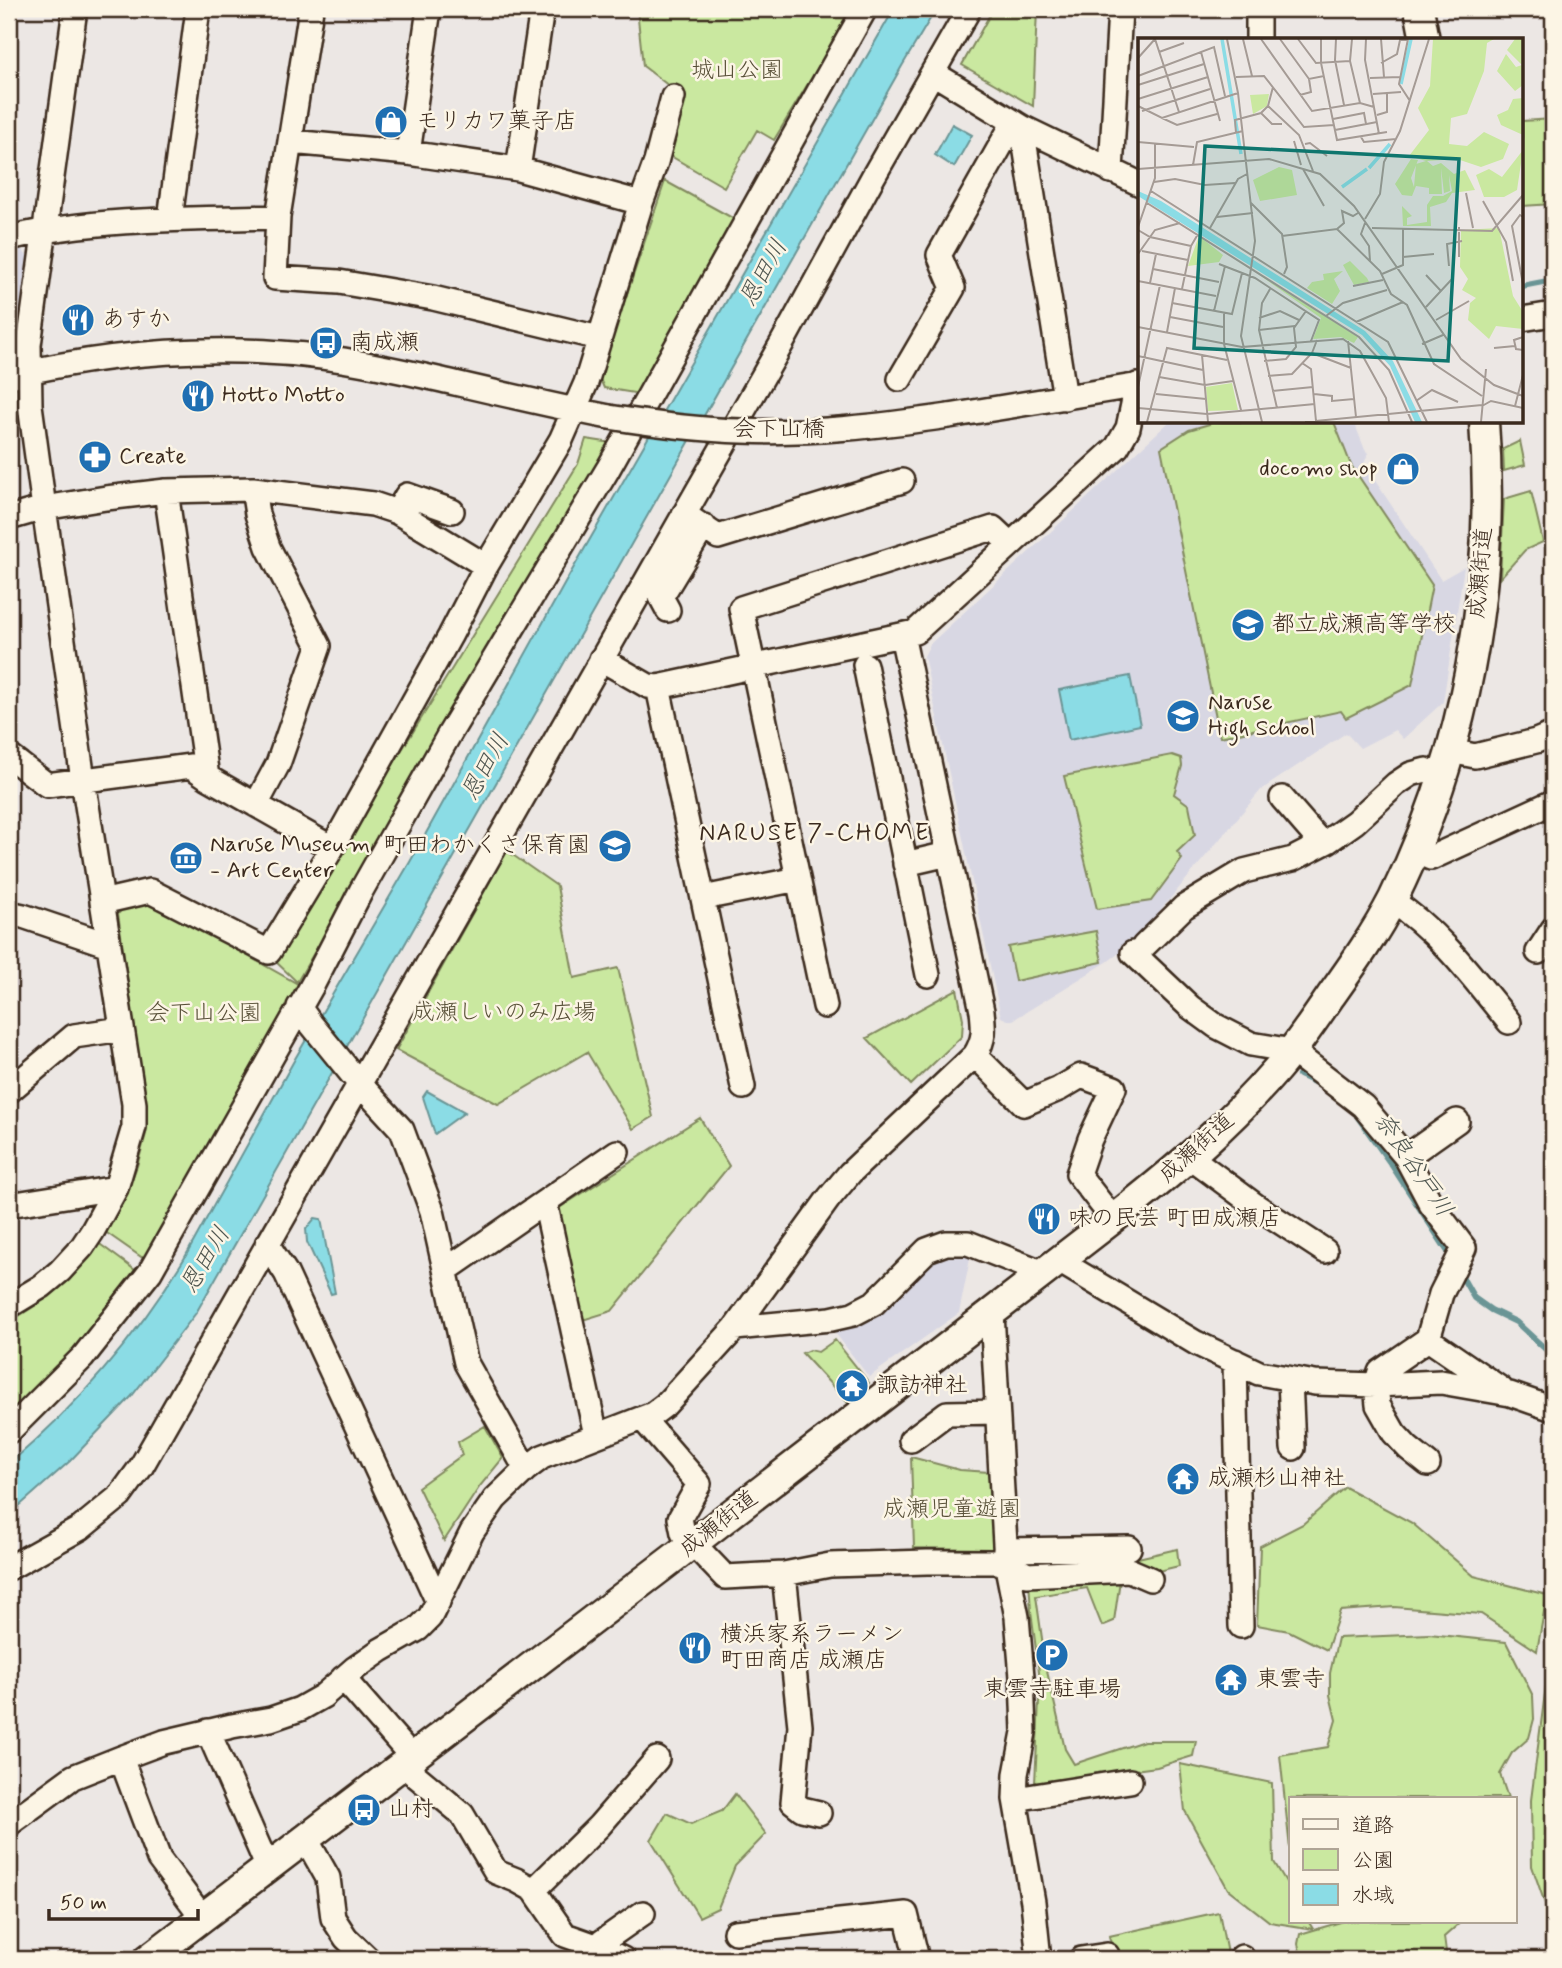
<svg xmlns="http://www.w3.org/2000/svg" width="1562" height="1968" font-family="Mynerve,'Klee One',sans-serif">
  <rect width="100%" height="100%" fill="#ece7e4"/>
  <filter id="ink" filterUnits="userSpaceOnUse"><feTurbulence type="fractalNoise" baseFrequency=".0143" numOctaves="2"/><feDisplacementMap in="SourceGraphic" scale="14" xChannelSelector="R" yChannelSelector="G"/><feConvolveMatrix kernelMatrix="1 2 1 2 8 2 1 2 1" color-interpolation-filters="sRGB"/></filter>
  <g filter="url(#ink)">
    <path fill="#d8d7e3" d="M19,247L27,256L17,330L9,339V250Z
      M1169,422H1354L1365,450L1368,453L1364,464L1441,580L1464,567L1443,702L1403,739L1395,730L1360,748L1346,733L1261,790L1133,943L1107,962L1013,1020H1008L1001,1017L924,656L930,644Z
      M943,1252L971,1254L959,1313L869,1377L833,1330L893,1299Z"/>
    <path fill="#cae8a0" stroke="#82895f" stroke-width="2" d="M637,9H853L774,140L757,130L724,187L669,155L678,93L643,66Z
      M993,9H1037L1033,106L962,65Z
      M1553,119V204L1522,206V121Z
      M665,181L736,220L640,394L604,388L599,377Z
      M1211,422H1334L1351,465L1432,585L1412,685L1346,718L1341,711L1220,737L1161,448L1189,430L1209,424Z
      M586,439L612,443L297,982L273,959L578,464Z
      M1520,441L1525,465L1504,471L1503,449Z
      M1531,491L1543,542L1525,550L1500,578L1504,499Z
      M1172,755L1181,758L1182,766L1174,794L1189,805L1195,835L1177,852L1182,859L1151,901L1097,909L1064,776Z
      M507,851L557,886L574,978L618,968L653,1117L633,1129L587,1052L498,1104L396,1050Z
      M152,902L303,987L147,1261L104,1231L127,1192L137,1166L146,1134L145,1101L118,914L124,907Z
      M1096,931L1102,962L1015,981L1008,947Z
      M957,989L963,1019L962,1036L911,1085L867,1038Z
      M700,1118L729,1166L612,1311L576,1322L553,1212Z
      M97,1242L139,1273L77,1354L9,1422V1322C50,1297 71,1285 97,1242Z
      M835,1340L869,1383L848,1403L802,1353L809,1350L818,1352Z
      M485,1426L503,1458L480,1486L444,1541L418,1487L462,1455L458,1442Z
      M911,1457L960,1470L989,1472L994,1549L914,1548Z
      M1345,1487L1412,1523L1474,1576L1547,1595L1537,1651L1481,1614L1394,1607L1340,1611L1327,1650L1289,1631L1257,1625L1260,1546L1303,1524Z
      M1177,1549L1179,1566L1120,1580L1114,1621L1102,1626L1087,1588L1036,1596L1046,1667L1065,1749L1074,1764L1144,1741H1196L1193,1756L1157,1767L1035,1783L1040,1680L1031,1611L1028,1566L1125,1561Z
      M1553,1632V1927L1532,1866L1531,1800Z
      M1429,1634L1506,1642L1533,1696L1534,1719L1529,1738L1512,1753L1500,1774L1508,1798H1291L1290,1849L1280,1755L1328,1747L1336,1720L1330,1695V1673L1338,1638Z
      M1180,1764L1272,1783L1274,1862L1291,1890V1921H1308L1313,1929L1270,1922L1228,1889L1185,1811Z
      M735,1794L766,1834L735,1866L718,1908L699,1917L651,1840L667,1813L691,1824L722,1811Z
      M1219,1912L1228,1959H1115L1109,1936Z
      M1344,1921H1462L1444,1937L1447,1959H1302L1298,1944L1300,1934Z"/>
    <path fill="#8bdce5" stroke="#6b9595" stroke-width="2" d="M894,9H936L902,66L196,1313L131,1397L70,1461L9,1515V1464C78,1405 137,1336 184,1259L296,1057L410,862L570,574Z
      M952,124L972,135L954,167L935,155Z
      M1130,676L1140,725L1069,740L1059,690Z
      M427,1091L465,1112L435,1134L423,1097Z
      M315,1218L321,1219L335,1293L331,1294L307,1242L306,1229Z"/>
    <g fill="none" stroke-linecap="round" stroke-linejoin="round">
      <path stroke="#6b9595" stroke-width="6" d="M1522,286L1553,280
        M1299,1075L1316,1083
        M1357,1116L1393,1167L1452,1258
        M1461,1275L1474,1298L1491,1310L1516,1322L1553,1356"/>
      <defs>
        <path id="minor" d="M311,9L278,217L275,278L339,282L433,298L599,338
          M1258,9V40
          M933,73L1022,127L1140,184
          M1022,127L1065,398
          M291,142L408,153L518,169L641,203
          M408,153L429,9
          M518,169L542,9
          M1111,171L1120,9
          M170,219L198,9
          M9,238C95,218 190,219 278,217
          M1522,319L1553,314
          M9,376C110,352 218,344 322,357C362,362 402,371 442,380C498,393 553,406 609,417
          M900,379L953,288L939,255L1014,122
          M949,416L1140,385
          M253,489L257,514L268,547L319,646L278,764L256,805
          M166,491L207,777
          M397,512L407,495L452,511
          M684,514L718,537L902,481
          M9,518L44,508L106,498L166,491L253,489L373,504L397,512L486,566
          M668,610L661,597L704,526
          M601,659L648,686L658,687L915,632L1117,447L1128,428L1137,385
          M865,665L928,975
          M658,687L743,1087
          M1451,751L1475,756L1536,741L1553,734
          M9,756L47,785L191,766L207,777L332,848
          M1282,798L1322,844
          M1414,851L1431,858L1553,802
          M905,864L948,854
          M703,898L798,879
          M1392,901C1439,931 1474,979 1509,1022
          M102,902L150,891L269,952L332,848L450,636L486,566L561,440L586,383L641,203L656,162L673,97
          M9,913L23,916L109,945
          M1144,946L1184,907L1244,871L1293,859L1328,841L1355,822L1396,784L1411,774L1426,770L1443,776
          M1538,952L1553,929
          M1133,953L1190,1007L1216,1026L1251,1044L1292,1051L1363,1106L1406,1157L1431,1204L1464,1248L1441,1294L1428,1339L1380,1372L1376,1385L1378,1405L1394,1433L1408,1448L1428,1464
          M825,1006L741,608L993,528L1010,544
          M299,1007L311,1024L359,1083L402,1130L432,1211L466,1363L526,1469
          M975,1055L1024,1104L1059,1089L1081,1076L1114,1088L1090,1139L1078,1174L1113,1219
          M9,1091L74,1036L122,1029
          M1190,1157L1256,1206L1325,1251
          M1406,1157L1457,1121
          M545,1202L596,1435
          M9,1205L116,1188
          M267,1244L286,1273L438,1602
          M1059,1261L1196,1343L1259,1373L1315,1383L1376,1385L1441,1382L1510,1394L1553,1409
          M446,1270L617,1152
          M9,1306L42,1286L60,1271L82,1247L92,1232L116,1188L134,1127V1104L83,780L44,508L30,405L29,345L75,9
          M992,1313L1006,1562L1017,1617L1022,1677L1024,1732L1016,1774L1015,1799L1033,1902L1039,1959
          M735,1328L831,1319L853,1314L874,1303L927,1250L946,1243H968L1044,1273
          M1428,1339L1501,1389
          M1235,1361L1241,1626
          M1290,1379L1293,1448
          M642,1418L699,1484L680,1518L683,1533L725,1577L784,1574L830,1565L927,1562H1006L1027,1575L1129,1570L1150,1579
          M9,1431L83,1357L150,1272L313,984L361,891L450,733L608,469L865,9
          M911,1440L947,1413L997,1412
          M1005,1550L1129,1548
          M9,1568L81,1528L120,1496L141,1467L782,343L873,177L969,9
          M784,1574L800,1726L793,1802L802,1809L819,1813
          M343,1678L413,1758
          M208,1731L268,1868
          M121,1758L159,1859L203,1918
          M403,1765L462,1814L496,1872L516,1880L534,1890L565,1935L596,1946L623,1959
          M1015,1799L1130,1781
          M9,1824L73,1777L121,1758L164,1742L232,1726L271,1719L300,1709L323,1696L354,1669L381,1650L418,1629L430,1617L472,1532L495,1499L526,1469L542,1457L653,1414L665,1405L735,1328L829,1198L850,1173L975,1055C985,1039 984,1029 982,1011L902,635
          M306,1839L328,1878L333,1918L346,1938L368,1959
          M534,1890L599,1826L657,1759
          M735,1932L906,1914L917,1959
          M596,1946L643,1913
          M1242,1957L1243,1959
          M1081,1959L1107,1955"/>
        <path id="major" d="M1419,9L1425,40
          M148,1959L692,1544L1113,1219C1172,1173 1228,1126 1277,1069C1296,1047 1313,1022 1330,997C1352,966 1375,934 1393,899C1465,753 1497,584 1484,422"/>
      </defs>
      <use href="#minor" stroke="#3b2a1e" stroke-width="28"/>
      <use href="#major" stroke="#3b2a1e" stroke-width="33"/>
      <use href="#minor" stroke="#fcf5e5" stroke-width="23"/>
      <use href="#major" stroke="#fcf5e5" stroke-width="28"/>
      <defs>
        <path id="minor-bridge" d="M609,417C653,424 697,430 742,431C811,434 880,426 949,416"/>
      </defs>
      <use href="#minor-bridge" stroke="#3b2a1e" stroke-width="28" stroke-linecap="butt"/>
      <use href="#minor-bridge" stroke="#fcf5e5" stroke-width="23"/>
    </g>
  </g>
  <defs>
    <symbol id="shop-disc" viewBox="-11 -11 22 22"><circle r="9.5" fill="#1f6fb2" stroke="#fcf5e5"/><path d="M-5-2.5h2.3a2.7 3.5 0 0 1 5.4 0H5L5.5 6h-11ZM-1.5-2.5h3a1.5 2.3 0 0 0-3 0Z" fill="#fff"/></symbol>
    <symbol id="restaurant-disc" viewBox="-11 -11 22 22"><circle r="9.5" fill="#1f6fb2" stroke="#fcf5e5"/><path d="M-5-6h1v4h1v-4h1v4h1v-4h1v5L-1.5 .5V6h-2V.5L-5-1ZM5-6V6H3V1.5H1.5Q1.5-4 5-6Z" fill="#fff"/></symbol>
    <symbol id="bus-disc" viewBox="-11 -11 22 22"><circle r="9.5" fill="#1f6fb2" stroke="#fcf5e5"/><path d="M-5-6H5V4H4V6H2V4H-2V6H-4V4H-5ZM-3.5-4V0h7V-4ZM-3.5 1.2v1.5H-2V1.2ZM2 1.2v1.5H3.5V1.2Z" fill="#fff"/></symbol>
    <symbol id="pharmacy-disc" viewBox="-11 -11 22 22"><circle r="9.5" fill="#1f6fb2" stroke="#fcf5e5"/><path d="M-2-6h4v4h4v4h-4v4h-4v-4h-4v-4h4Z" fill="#fff"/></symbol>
    <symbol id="school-disc" viewBox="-11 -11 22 22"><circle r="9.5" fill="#1f6fb2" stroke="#fcf5e5"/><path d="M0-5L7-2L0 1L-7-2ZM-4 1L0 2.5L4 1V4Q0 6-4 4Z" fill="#fff"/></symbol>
    <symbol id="museum-disc" viewBox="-11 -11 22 22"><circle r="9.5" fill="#1f6fb2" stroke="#fcf5e5"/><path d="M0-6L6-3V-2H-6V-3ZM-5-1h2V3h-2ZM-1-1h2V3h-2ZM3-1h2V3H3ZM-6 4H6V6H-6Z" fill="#fff"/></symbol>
    <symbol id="temple-disc" viewBox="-11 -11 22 22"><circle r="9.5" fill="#1f6fb2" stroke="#fcf5e5"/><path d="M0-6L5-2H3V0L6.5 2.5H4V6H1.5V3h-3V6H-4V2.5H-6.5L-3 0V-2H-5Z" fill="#fff"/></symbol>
    <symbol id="parking-disc" viewBox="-11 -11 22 22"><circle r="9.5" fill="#1f6fb2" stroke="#fcf5e5"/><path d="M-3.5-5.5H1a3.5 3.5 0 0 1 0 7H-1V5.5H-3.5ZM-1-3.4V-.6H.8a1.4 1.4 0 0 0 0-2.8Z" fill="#fff"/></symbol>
  </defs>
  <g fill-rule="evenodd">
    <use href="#shop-disc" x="372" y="103" width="38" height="38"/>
    <use href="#restaurant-disc" x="59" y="301" width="38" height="38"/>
    <use href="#bus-disc" x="307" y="324" width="38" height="38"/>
    <use href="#restaurant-disc" x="179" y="377" width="38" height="38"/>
    <use href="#pharmacy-disc" x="76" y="438" width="38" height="38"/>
    <use href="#shop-disc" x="1384" y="450" width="38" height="38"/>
    <use href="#school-disc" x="1229" y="606" width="38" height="38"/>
    <use href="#school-disc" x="1164" y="697" width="38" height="38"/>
    <use href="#school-disc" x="596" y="827" width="38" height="38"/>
    <use href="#museum-disc" x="167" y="839" width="38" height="38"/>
    <use href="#restaurant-disc" x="1025" y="1200" width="38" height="38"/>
    <use href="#temple-disc" x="833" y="1367" width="38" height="38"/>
    <use href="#temple-disc" x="1164" y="1460" width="38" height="38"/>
    <use href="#restaurant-disc" x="676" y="1629" width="38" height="38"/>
    <use href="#parking-disc" x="1033" y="1636" width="38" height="38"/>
    <use href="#temple-disc" x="1212" y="1661" width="38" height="38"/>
    <use href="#bus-disc" x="345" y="1791" width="38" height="38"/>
  </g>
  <g text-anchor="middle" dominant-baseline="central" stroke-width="5" stroke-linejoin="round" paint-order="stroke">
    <g font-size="23" fill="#585038" stroke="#fcf5e5">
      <text x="737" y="71">城山公園</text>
      <text x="504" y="1013">成瀬しいのみ広場</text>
      <text x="204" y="1014">会下山公園</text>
      <text x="952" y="1510">成瀬児童遊園</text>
    </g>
    <g font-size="23" fill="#3b2a1e" stroke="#fcf5e5" text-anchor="start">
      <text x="416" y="122">モリカワ菓子店</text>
      <text x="102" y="320">あすか</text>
      <text x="350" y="343">南成瀬</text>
      <text x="222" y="396">Hotto Motto</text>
      <text x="119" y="457">Create</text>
      <text x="1378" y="469" text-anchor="end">docomo shop</text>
      <text x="1272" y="625">都立成瀬高等学校</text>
      <text x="1208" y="703">Naruse<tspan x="1208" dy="26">High School</tspan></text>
      <text x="210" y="845">Naruse Museum<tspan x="210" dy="26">- Art Center</tspan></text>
      <text x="590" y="846" text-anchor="end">町田わかくさ保育園</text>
      <text x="1068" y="1219">味の民芸 町田成瀬店</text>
      <text x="876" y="1386">諏訪神社</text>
      <text x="1208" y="1479">成瀬杉山神社</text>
      <text x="720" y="1635">横浜家系ラーメン<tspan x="720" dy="26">町田商店 成瀬店</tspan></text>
      <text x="1256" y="1680">東雲寺</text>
      <text x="1052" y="1690" text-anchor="middle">東雲寺駐車場</text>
      <text x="388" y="1810">山村</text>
    </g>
    <g font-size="23" fill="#3b2a1e" stroke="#fcf5e5">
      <text x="779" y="430">会下山橋</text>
      <text transform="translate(1481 573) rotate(-85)">成瀬街道</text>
      <text transform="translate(1197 1148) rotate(-42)">成瀬街道</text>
      <text transform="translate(719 1524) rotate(-38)">成瀬街道</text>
    </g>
    <g font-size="24" font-style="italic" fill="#4f5650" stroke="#fcf5e5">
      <text transform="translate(764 273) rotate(-61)">恩田川</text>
      <text transform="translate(486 767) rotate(-61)">恩田川</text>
      <text transform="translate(1413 1165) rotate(56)">奈良谷戸川</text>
      <text transform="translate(206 1260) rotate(-59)">恩田川</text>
    </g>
    <g font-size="24" letter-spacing="2" fill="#3b2a1e" stroke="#fcf5e5">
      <text x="815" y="833">NARUSE 7-CHOME</text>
    </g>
  </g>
  <g transform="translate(1138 38)">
    <rect width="385" height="385" fill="#ece7e4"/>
    <path d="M295,1H356L349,5L346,33L329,76L313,80L311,106L329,108L346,94L371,106L365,121L343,129L319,121L289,123L295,128L303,125L316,136L327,132L337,152L314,155L308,164L292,169L293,188H265L264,168L274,178L269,180V187L289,184V167L295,158H305L314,153L311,137L312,153L306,155L303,130L304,156H291V150L278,148L274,158L264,157L257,146L273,121L280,122L273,140L276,149L278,126L288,123L271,118L291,92L280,70L292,48ZM377,1H385V47L377,53L359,33L368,16L378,29L384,27L369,12ZM131,56L129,68L115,76L112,57ZM385,60V97L363,87L359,77L370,72L375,61ZM385,112L379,152L366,159H346L338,137L351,131L364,139ZM141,129L154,132L159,157L122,163L115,142ZM361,190L375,258L385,274V291L358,288L351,301L330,282L332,265L338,260L324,252L330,241L322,229L323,192ZM61,198L85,217L81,224L50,228ZM212,223L229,240L231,244L216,247L205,227ZM205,233L196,241L202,253L194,266L169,250L174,244L186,242L185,236ZM117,234L220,299L216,305L203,299L175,301L183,280ZM94,345L100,372L70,373L68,349Z" fill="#cae8a0"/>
    <path d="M0,153L23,163L227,293L255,323L284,384H277L252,328L224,297L0,158Z" fill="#8bdce5"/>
    <path fill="none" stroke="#8bdce5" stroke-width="3.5" d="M84,1L103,116M263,46L273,1M231,130L252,106M204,149L229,131"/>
    <path fill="none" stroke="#a59b95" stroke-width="2" d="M17,1L41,74M89,1L100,55L117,203L103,298L124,384M105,1L114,38M123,1L174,73L222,65L236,69M142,1L171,41L186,38M160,1L178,25L212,23M183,1V25L199,102L249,94M198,1L197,22L206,67M214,1L212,23L222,65M228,1L227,22L241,96M243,1L246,39M270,1L261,46L272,63M21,14L46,5M63,14L82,83M0,20L17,1M243,25L259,16L262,2H270M0,38L76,9L87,58M98,39L126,38L166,89L196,87M232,40L262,39M0,47L66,26M235,56L263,54M162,57L173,54L171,41M0,61L70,39M0,68L24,80L100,55M130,68L161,97L175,133M4,73L72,51M123,75L134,86H144M239,77L249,74V56M24,80L39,87L79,76M195,81L226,75L228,86M197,92L239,84M98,95L97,82L123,75L130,68L135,49M223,99L226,104L258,101M156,103L163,127M0,104L56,109M167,106L172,105L189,118M55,127L59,104L105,93M0,131L131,121L182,136L216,168L323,321L356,347L385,358M165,131L186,168M16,144L37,141L67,147L97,145M13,153L250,304L289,384M328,155L335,190M345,163L368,204L375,243M9,165L221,299L251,332L274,384M113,165L144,196L149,229L146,236M79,179L115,175M385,179L382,177L374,188L385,246M227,181L242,156L246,124L262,93L291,1M227,185L223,196L231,208L232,223M0,189L17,140V106M72,190L100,141L109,136M234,190L354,193L385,157M199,191L206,185L204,173L215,178L220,175M0,192L12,199L53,208M144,198L199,191L242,233L253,256L269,267L296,326L344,358M4,213L50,222M0,216L17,192L42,185M265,219L296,216M321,219V189M81,226L117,240L181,282L173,303M311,228L309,206L324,203M15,231L81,244M244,236L265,227V190M288,237L303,253M0,243L78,258M12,245L18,216M215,248L245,242M44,251L53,208L60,196M132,251L124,265L121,292L139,370M34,265L94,276L104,235M288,269L314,241M76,273L87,228M86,275V306L103,372M188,278L205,265L249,252M32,279L85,289M121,280L142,273L161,282M298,282L331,263M218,284L265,264M0,289L104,309L205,301L222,313L248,360L251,384M121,292L157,288M29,294L37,250M385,299L376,302L378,311L385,312M210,303L218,379M284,306L305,297M356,310L377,308M174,315L213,330M64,317L70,384M0,318L65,332M126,323L148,321L158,309L156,290L168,273M164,325L173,331L178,383M130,338L154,336L174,315L179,302M21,339L67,347L95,343M0,349L22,247M134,353L175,349M18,356L68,361M176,356L194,358V363L216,361M278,363L294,352L320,364M344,368L353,363L385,370M377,368L385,337M0,370L69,376L177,366M9,384L29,310L89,322M167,384L344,367M343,384L348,331"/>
    <path fill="#0f766e" fill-opacity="0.15" stroke="#0f766e" stroke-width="3.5" d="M67,108L321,121L310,323L56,310Z"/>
    <rect width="385" height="385" fill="none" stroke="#3b2a1e" stroke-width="3.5"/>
  </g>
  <rect width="1562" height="1968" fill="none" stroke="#fcf5e5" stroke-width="35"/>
  <rect x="18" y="18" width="1527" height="1933" fill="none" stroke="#3b2a1e" stroke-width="2.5" filter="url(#ink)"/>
  <rect x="1289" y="1797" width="228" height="126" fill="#fcf5e5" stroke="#afa495" stroke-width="2"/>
  <rect x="1303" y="1819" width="35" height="10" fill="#fcf5e5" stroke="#afa495" stroke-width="2"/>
  <text x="1352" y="1832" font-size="21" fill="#3b2a1e">道路</text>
  <rect x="1303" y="1849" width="35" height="21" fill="#cae8a0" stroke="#afa495" stroke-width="2"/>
  <text x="1352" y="1867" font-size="21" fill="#3b2a1e">公園</text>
  <rect x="1303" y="1884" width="35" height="21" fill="#8bdce5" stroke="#afa495" stroke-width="2"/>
  <text x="1352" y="1902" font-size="21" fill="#3b2a1e">水域</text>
  <path d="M49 1909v10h149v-10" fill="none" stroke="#3b2a1e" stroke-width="3.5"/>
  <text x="60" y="1909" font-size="21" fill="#3b2a1e" stroke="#fcf5e5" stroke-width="5" paint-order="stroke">50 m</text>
</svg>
